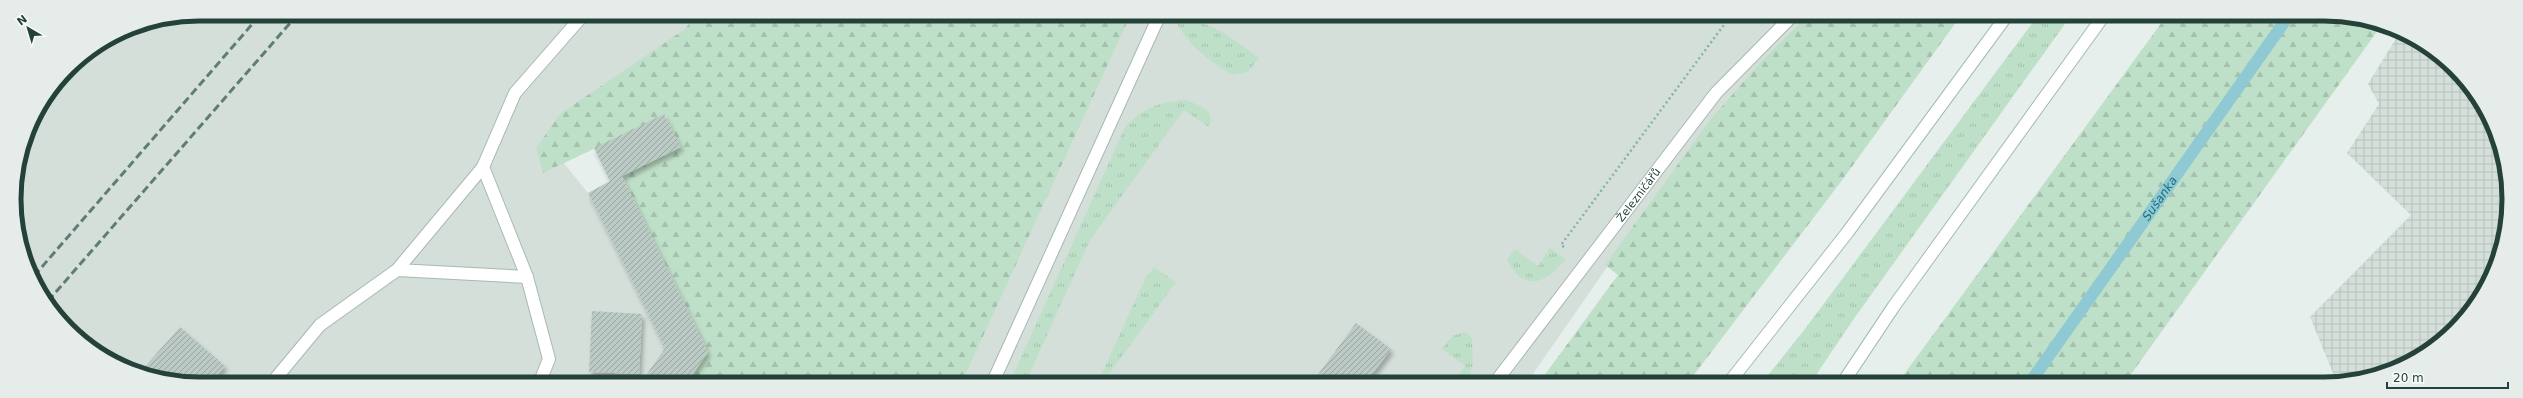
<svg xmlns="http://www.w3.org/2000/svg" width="2523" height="398" font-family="'DejaVu Sans',sans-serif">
  <defs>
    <pattern id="industrial-grid" width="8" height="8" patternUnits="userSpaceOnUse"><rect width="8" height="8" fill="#d4dfda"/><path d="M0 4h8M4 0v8" fill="none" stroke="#b6c1bc"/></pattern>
    <pattern id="grass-tufts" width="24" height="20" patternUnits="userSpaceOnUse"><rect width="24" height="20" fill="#bfe0c8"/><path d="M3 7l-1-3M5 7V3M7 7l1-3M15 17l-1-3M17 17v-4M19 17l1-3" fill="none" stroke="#a4c1ad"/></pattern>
    <pattern id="forest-firs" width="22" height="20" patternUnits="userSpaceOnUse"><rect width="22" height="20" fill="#bfe0c8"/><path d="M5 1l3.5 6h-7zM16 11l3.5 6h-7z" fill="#a4c1ad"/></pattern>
    <pattern id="building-hatch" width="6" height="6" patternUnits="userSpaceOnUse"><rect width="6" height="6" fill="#bbcac4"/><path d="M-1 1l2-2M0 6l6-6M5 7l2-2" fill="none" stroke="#98a6a0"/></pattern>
    <filter id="shadow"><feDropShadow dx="2.5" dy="4.5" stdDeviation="2" flood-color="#0004"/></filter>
  </defs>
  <rect width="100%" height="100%" fill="#e6efeb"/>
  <path fill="#d4dfda" d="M199,14H696L685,29L543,172L563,162L588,193L665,348L640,384H187L117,365L60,321L24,258L14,187L28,128L68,68L128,28Z
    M1104,14H1811L1612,260L1526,384H924Z"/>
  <path fill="url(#industrial-grid)" d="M2400,32L2406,33L2463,77L2499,140L2509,211L2490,281L2455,330L2406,365L2337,383L2310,317L2411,215L2347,153L2379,104L2368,84Z"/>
  <path fill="url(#grass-tufts)" d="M1181,14H1193L1192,18L1223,32L1259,58L1248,72L1232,75C1210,61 1189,47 1177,23Z
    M2039,14H2072L1853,320L1810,384H1761L1808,325Z
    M1185,100C1199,105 1216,109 1209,127L1184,110L1090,240L1025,384H1009L1125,127C1142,108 1160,102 1185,100Z
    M2506,194L2507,216L2496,202Z
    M1550,248L1566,259C1546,284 1524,293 1507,260L1515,249L1538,266Z
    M1154,267L1176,282L1102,384H1097L1145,279Z
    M1465,332L1472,338L1473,364L1467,384H1453L1465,366L1442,349L1452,336Z"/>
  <path fill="url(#forest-firs)" d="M696,14H1131L961,384H686L708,352L622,176L680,147L665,115L543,173L536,148L560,114L685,29Z
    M1809,14H1962L1843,179L1687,384H1538L1618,275L1605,265L1710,120L1761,62Z
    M2168,14H2336L2381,26L2124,384H1897Z"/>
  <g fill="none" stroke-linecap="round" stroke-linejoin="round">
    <path stroke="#8ec9d4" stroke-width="12" id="s1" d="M2029,384L2290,14"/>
  </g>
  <path fill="url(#building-hatch)" filter="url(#shadow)" d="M664,114L681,147L622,176L708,352L686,384H640L665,348L588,193L610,181L594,148Z
    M592,311L642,314L639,374L589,372Z
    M1356,323L1391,349L1365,384H1311Z
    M180,327L225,366L210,384H187L141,371Z"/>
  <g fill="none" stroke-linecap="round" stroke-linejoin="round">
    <defs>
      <path id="service" d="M992,384L1160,14"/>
      <g id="minor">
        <path d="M483,167L527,277L549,359L539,384"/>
        <path d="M397,270L527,277"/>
        <path d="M271,384L320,325L397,270L483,167L515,93L584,14"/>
        <path id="s2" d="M1494,384L1716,93L1794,14"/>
      </g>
      <path id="secondary" d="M1728,384L1847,233L2008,14
        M1842,384L1894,306L2105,14"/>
    </defs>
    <use href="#service" stroke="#a8b8b2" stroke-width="14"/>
    <use href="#minor" stroke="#a8b8b2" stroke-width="14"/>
    <use href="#secondary" stroke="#a4bbb3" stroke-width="14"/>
    <path stroke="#86b3a5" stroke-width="2.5" stroke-dasharray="2 3" stroke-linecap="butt" d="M1564,247L1561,245L1732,14"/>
    <use href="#service" stroke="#fff" stroke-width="12"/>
    <use href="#minor" stroke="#fff" stroke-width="12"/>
    <use href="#secondary" stroke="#fff" stroke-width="12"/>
    <path stroke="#5f7d75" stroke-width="3" stroke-dasharray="8 4" stroke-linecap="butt" d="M34,276L261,14
      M48,301L298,14"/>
  </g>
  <g text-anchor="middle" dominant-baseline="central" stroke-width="3" stroke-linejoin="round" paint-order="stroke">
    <g font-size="11" fill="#24423a" stroke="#f7fbf9">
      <text stroke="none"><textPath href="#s2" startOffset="238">Železničářů</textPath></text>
    </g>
    <g font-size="12" font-style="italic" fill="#1c6f80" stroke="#f7fbf9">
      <text stroke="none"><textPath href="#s1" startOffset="227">Sušanka</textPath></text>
    </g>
  </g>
  <path d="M0 0H2523V398H0ZM199 21H2324A178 178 0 0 1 2502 199V199A178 178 0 0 1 2324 377H199A178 178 0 0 1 21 199V199A178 178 0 0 1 199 21Z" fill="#e6ecea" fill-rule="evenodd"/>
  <path fill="none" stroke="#24423a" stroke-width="5" d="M199 21H2324A178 178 0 0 1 2502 199V199A178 178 0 0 1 2324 377H199A178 178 0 0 1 21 199V199A178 178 0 0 1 199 21Z"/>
  <g transform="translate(28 28) rotate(322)" stroke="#f7fbf9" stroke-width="3" paint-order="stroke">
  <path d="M0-3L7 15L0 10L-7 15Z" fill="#24423a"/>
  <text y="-6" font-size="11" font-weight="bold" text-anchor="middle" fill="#24423a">N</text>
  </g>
  <path d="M2387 382v6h121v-6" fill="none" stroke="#24423a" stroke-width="2"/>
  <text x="2393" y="382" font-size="12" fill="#24423a" stroke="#f7fbf9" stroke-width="3" paint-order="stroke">20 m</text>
</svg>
